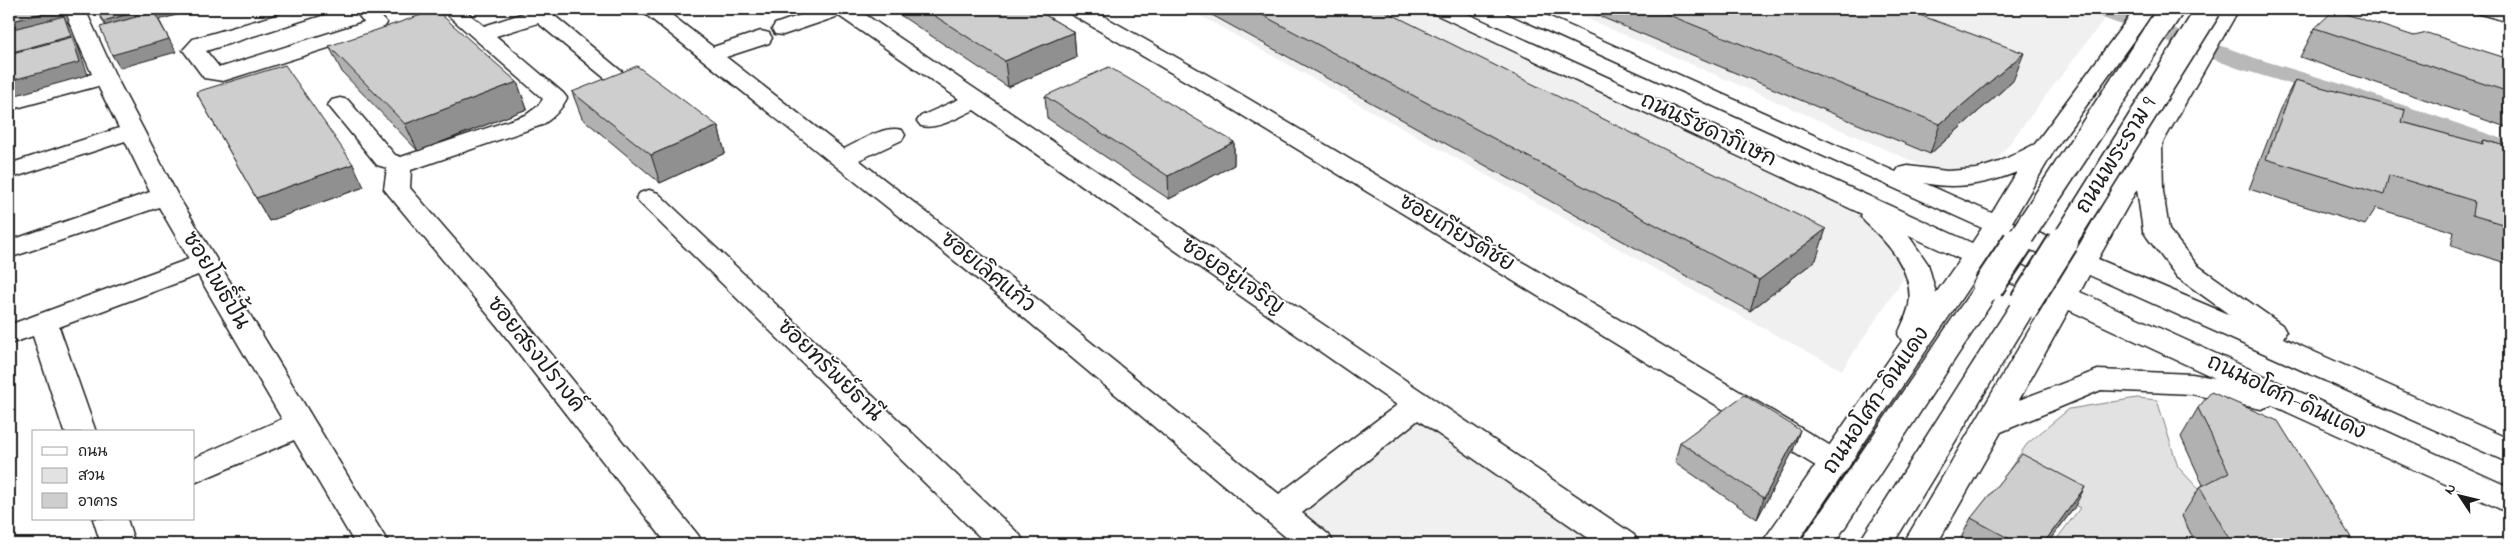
<svg xmlns="http://www.w3.org/2000/svg" width="2518" height="553" font-family="'Indie Flower','Playpen Sans Thai',sans-serif">
  <rect width="100%" height="100%" fill="#fff"/>
  <filter id="ink" filterUnits="userSpaceOnUse"><feTurbulence type="fractalNoise" baseFrequency=".02" numOctaves="2"/><feDisplacementMap in="SourceGraphic" scale="10" xChannelSelector="R" yChannelSelector="G"/><feConvolveMatrix kernelMatrix="1 2 1 2 8 2 1 2 1" color-interpolation-filters="sRGB"/></filter>
  <g filter="url(#ink)">
    <path fill="#f0f0f0" d="M1188,9H1432L1804,187L1866,219L1898,246L1905,276L1842,370L1718,304Z
      M1565,9H2112L1990,169L1967,174L1935,171Z
      M1425,390L1648,544H1295L1262,518L1343,449Z"/>
    <path fill="#e2e2e2" stroke="#7f7f7f" d="M2137,398L2157,400L2178,467L2211,502L2182,516L2196,544H2053L2080,508L2009,470L2027,444L2069,409Z"/>
    <g fill="none" stroke-linecap="round" stroke-linejoin="round">
      <path fill="#b8b8b8" fill-rule="evenodd" d="M2089,9H2121L2255,58L2341,84L2509,141V158L2323,94L2237,68L2092,14Z"/>
      <defs>
        <path id="minor" d="M63,9H85L116,77L178,196L389,544H355L294,440L194,483V458L282,419L198,275L59,327L96,432H64L33,336L9,344V325L189,259L159,207L9,258V241L150,192L125,141L9,179V164L119,128L98,86L9,110V96L92,74Z
          M297,9H330L326,13L206,51L219,67H222L364,22L353,9H374L387,23L382,31L223,81L204,78L183,50L193,39Z
          M441,9H463L484,26L530,11L550,12L638,85L635,90L627,92L619,90L538,23L496,36L563,93L567,98C561,110 553,118 542,125L411,170L410,188L515,309L698,535L703,544H667L495,323L388,194L384,189L387,168L377,165L328,105L332,100L340,98L348,100L395,155L401,157L526,115L538,106L543,99Z
          M641,9H664L713,47L761,31L769,33L772,38L769,43L726,57L844,149C861,141 883,125 902,130L905,135L902,140L859,160L1011,278L1279,494L1397,405L974,110C958,117 938,130 921,126L917,121L921,116L959,99L839,16L783,35L775,34L772,29L775,24L818,9H857L1634,535L1639,544H1597L1418,420L1302,513L1329,535L1334,544H1294L991,290L644,13Z
          M1065,9H1091L1220,82L1846,455L1851,463L1846,471L1835,475L1824,471L1204,92L1069,13Z
          M2473,9H2509V22L2477,13Z
          M649,190L658,193L1020,535L1025,544H987L640,203L636,198L640,193Z
          M93,519H127L135,544H101Z"/>
        <path id="major" d="M1429,9H1457L1972,243L1982,228L1508,13L1504,9H1532L1896,172L1899,168L1908,166L1947,171L1977,169L1999,162L2035,144L2135,9H2156L2055,149L2012,222L2077,249L2138,142L2218,9H2239L2162,144L2163,191L2169,230L2197,265L2282,325L2286,332L2283,338L2509,439V463L2089,275L2080,292L2509,487V513L2272,405L2261,409L2192,394L2101,390L2001,432L1937,544H1903L2047,300L1981,269L1796,544H1761L1902,341L1898,334C1902,325 1907,315 1909,305C1914,271 1888,243 1865,222L1861,216L1862,214L1433,13ZM2017,172L1992,213L1924,183C1956,190 1987,184 2017,172ZM2137,189L2143,231L2147,237L2177,277L2230,315L2098,259ZM1908,235L1960,259L1936,293L1928,264ZM2002,237L2067,266L2058,282L1992,252ZM2069,310L2215,378L2192,374L2098,370L2019,400Z
          M1988,278L1998,281L2002,287L1834,544H1799L1978,281Z
          M2025,294L2035,297L2039,303L1893,544H1858L2015,297Z"/>
      </defs>
      <use href="#minor" stroke="#1c1c1c" stroke-width="3"/>
      <use href="#major" stroke="#1c1c1c" stroke-width="3"/>
      <use href="#minor" fill="#fff" fill-rule="evenodd"/>
      <use href="#major" fill="#fff" fill-rule="evenodd"/>
      <defs>
        <path id="major-bridge-far1" d="M2017,243L2171,9
          M2063,243L2209,9"/>
        <path id="major-bridge" d="M1988,287L2018,242
          M2025,303L2063,242"/>
      </defs>
      <use href="#major-bridge-far1" stroke="#1c1c1c" stroke-width="27" stroke-linecap="butt"/>
      <use href="#major-bridge" stroke="#1c1c1c" stroke-width="34" stroke-linecap="butt"/>
      <use href="#major-bridge-far1" stroke="#fff" stroke-width="24"/>
      <use href="#major-bridge" stroke="#fff" stroke-width="30"/>
    </g>
    <path fill="#b1b1b1" stroke="#1c1c1c" d="M891,9H1035L1074,32L1076,58L1008,87Z
      M1201,9H1381L1816,260L1750,311Z
      M1582,9H1903L2013,81L1930,154Z
      M2315,28L2414,36L2509,59V128L2300,57Z
      M329,46L517,82L527,109L418,151L342,72Z
      M2295,80L2402,122L2481,144L2484,140L2509,147V264L2451,246L2454,232L2376,208L2365,225L2249,189L2280,109Z
      M196,92L364,187L269,221Z
      M572,92L718,126L725,153L660,183L582,118Z
      M1045,96L1234,142V165L1169,199L1047,118Z
      M2198,408L2355,544H2196L2182,516L2200,487L2203,485L2181,437Z
      M1680,442L1793,451L1757,519L1675,462Z
      M2074,508L2047,544H1971L1961,538L1971,518Z"/>
    <path fill="#909090" stroke="#1c1c1c" d="M59,9H65L69,21H67L72,29L88,75L9,97V22Z
      M147,9H197L159,20L176,52L120,68L112,55L110,34L103,21Z
      M1074,32L1076,58L1008,87L1005,61Z
      M2024,53L2013,81L1930,154L1940,124Z
      M517,82L527,109L418,151L405,124Z
      M718,126L725,153L660,183L651,155Z
      M1234,142V165L1169,199L1168,176Z
      M353,164L364,187L269,221L256,198Z
      M1826,229L1816,260L1750,311L1759,280Z
      M1800,430L1793,451L1757,519L1764,498Z
      M2085,487L2074,508L2047,544H2043Z"/>
    <path fill="#cecece" stroke="#1c1c1c" d="M9,9H59L9,22Z
      M96,9H147L103,21Z
      M924,9H1035L1074,32L1005,61Z
      M1251,9H1381L1826,229L1759,280Z
      M1654,9H1903L2024,53L1940,124Z
      M436,10L517,82L405,124L329,46Z
      M2334,10L2414,36L2427,33L2509,59V92L2315,28Z
      M154,12L169,39L112,55L100,27Z
      M64,16L71,36L9,53V30Z
      M72,37L80,62L9,81V54Z
      M285,65L353,164L256,198L196,92Z
      M637,66L718,126L651,155L572,92Z
      M1109,67L1234,142L1168,176L1045,96Z
      M2295,80L2405,110L2402,122L2483,144L2484,140L2509,147V226L2472,215L2474,201L2389,175L2384,195L2266,159Z
      M2211,392L2278,421L2355,544H2232L2200,487L2229,472L2198,408Z
      M1744,395L1800,430L1764,498L1680,442Z
      M2022,454L2085,487L2043,544H2019L1971,518Z"/>
  </g>
  <g text-anchor="middle" dominant-baseline="central" stroke-width="4" stroke-linejoin="round" paint-order="stroke">
    <g font-size="22" fill="#1c1c1c" stroke="#fff">
      <text transform="translate(1708 131) rotate(25)">ถนนรัชดาภิเษก</text>
      <text transform="translate(2117 156) rotate(-58)">ถนนพระราม 9</text>
      <text transform="translate(1456 234) rotate(31)">ซอยเกียรติชัย</text>
      <text transform="translate(987 273) rotate(39)">ซอยเลิศแก้ว</text>
      <text transform="translate(1232 277) rotate(34)">ซอยอยู่เจริญ</text>
      <text transform="translate(215 281) rotate(59)">ซอยโพธิ์ปั้น</text>
      <text transform="translate(535 355) rotate(51)">ซอยสรงปรางค์</text>
      <text transform="translate(829 371) rotate(44)">ซอยทรัพย์ธานี</text>
      <text transform="translate(2286 398) rotate(25)">ถนนอโศก-ดินแดง</text>
      <text transform="translate(1877 401) rotate(-56)">ถนนอโศก-ดินแดง</text>
    </g>
  </g>
  <rect width="2518" height="553" fill="none" stroke="#fff" stroke-width="30"/>
  <rect x="15" y="15" width="2488" height="523" fill="none" stroke="#1c1c1c" stroke-width="2" filter="url(#ink)"/>
  <rect x="32" y="430" width="162" height="90" fill="#ffffff" stroke="#a4a4a4"/>
  <rect x="42" y="447" width="25" height="8" fill="#ffffff" stroke="#a4a4a4"/>
  <text x="78" y="456" font-size="15" fill="#1c1c1c">ถนน</text>
  <rect x="42" y="468" width="25" height="15" fill="#e2e2e2" stroke="#a4a4a4"/>
  <text x="78" y="480" font-size="15" fill="#1c1c1c">สวน</text>
  <rect x="42" y="493" width="25" height="15" fill="#cecece" stroke="#a4a4a4"/>
  <text x="78" y="506" font-size="15" fill="#1c1c1c">อาคาร</text>
  <g transform="translate(2460 496) rotate(305)" stroke="#ffffff" stroke-width="4" paint-order="stroke">
  <path d="M0-4L9 19L0 12L-9 19Z" fill="#1c1c1c"/>
  <text y="-8" font-size="14" font-weight="bold" text-anchor="middle" fill="#1c1c1c">N</text>
  </g>
</svg>
